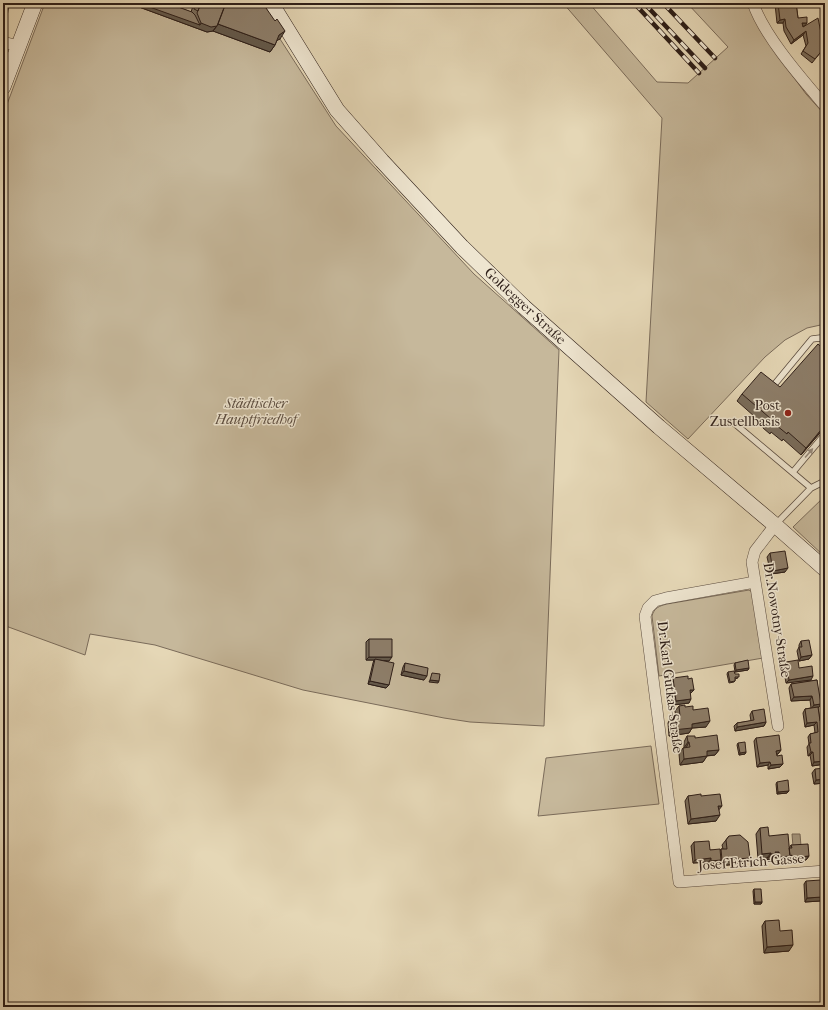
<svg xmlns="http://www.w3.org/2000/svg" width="828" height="1010" font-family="'IM FELL French Canon',serif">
  <rect width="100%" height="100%" fill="#e5d7b6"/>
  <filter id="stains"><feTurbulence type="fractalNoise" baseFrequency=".005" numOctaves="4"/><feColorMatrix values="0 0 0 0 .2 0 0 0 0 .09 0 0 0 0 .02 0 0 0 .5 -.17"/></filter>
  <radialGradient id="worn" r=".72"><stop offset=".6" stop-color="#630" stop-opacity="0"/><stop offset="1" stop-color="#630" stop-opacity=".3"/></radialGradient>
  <path fill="#c6b89b" stroke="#7a6b5a" d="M45,3H228L251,13L255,3L262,11L336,126L474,274L559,350L544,726L470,722L444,718L303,690L155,645L90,634L85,655L3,625V115Z
    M563,3H589L657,82L688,83L728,47L687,3H748L776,53L806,94L825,115V324L807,328L785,340L765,357L688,439L646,402L662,118Z
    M825,496V557L793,527Z
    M749,590L752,592L763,658L659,676L652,616C654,608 659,606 667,604Z
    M651,746L659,804L538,816L546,758Z"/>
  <path fill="#a69880" stroke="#766756" d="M792,834H800L801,846L793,847Z"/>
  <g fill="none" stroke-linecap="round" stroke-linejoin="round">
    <defs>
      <path id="lane" d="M774,385L812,339L820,338L825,339
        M734,423L811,488
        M793,472L825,434
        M775,525L811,488L825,481"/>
      <path id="street" d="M753,3C764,36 802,79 825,106
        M3,42L18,46
        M775,525L755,551L752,562L778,726
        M755,582L666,598L655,601L648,608L645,616L679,882L825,871"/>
      <path id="secondary" d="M271,3L337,110L382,161L462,247L524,307L659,427L775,525L825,569
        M3,87L35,3"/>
    </defs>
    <use href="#lane" stroke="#5b4c40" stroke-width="7"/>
    <use href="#street" stroke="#5b4c40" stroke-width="12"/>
    <use href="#secondary" stroke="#2d1e18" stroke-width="16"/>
    <use href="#lane" stroke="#eee5d0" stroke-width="5.5"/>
    <use href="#street" stroke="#eee5d0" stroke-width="11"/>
    <use href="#secondary" stroke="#eee5d0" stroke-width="15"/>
    <defs>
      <path id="rail" d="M634,3L699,73
        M644,3L705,68
        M663,3L715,58"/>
    </defs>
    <use href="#rail" stroke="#2d1e18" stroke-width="4.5"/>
    <use href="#rail" stroke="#eee5d0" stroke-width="3" stroke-dasharray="9" stroke-linecap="butt"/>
  </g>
  <path fill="#796c5b" stroke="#2d1e18" d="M130,3H167L191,12L194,3H249L254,5L255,3H267L266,8L280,39L277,40L275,45L270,52L213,31L207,32L131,4Z
    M776,3H796L798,18L824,48L812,63L801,54L806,46L803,35L791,44L784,31L783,23H777L775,4Z
    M742,394L825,427L801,455L783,439L782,441L771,432L770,434L763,428L764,425L737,401Z
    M770,553L785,572L771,574L767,557Z
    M369,639L389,661L382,660L389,685L386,688L368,684L373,663L374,660H366V642Z
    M801,641L812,655L809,659L799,661L797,651L799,647V645Z
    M786,662L799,668L811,680L786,683L783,665Z
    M405,663L424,680L401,675L403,667Z
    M735,663L749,668L748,670L735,672L734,665Z
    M728,672L735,674L738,678L735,679V681L734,682L729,683L727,674Z
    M673,678L688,679L694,690L690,694L689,703L673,705L670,681Z
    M817,680L819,707L818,708L820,721L825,720V764L812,766L810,755L808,756L807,747L809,744L808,737L810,734L815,733L814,725L805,727L803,713L805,709L811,708L810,700L791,701L789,688L791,684Z
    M679,706L693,710L706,727L692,728L689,733L669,736L668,723L671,717H676L675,711Z
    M752,711L766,722L764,726L735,731L734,726L737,723L751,721L750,715Z
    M687,736L695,738L719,750L715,755L707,756L703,762L680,765L679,754L683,748H686H684V742Z
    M756,738L781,750L778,754H777V756L783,764L780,767L768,769V765L757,767L754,741Z
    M738,743L746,752L745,754L739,755L737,745Z
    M815,769L825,783L814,784L812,773Z
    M777,782L789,791L787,793L777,794L776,784Z
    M688,796H701L719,810L716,821L688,824L685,801Z
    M760,828L769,836L789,848L791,845L809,856L806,860L790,861L789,859H788L786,861L776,862V857L773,858L772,859L767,860V858L758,859L756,834Z
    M729,836L750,858L746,863L719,866V864H709V862L693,863L691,846L694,842L710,850L720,851L721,849H723L722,845Z
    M806,881L822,897L820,901L805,902L804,884Z
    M754,889L762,902L761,904H754L753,891Z
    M765,921L780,931L789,951L764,953L762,926Z"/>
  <path fill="#63584a" stroke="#2d1e18" d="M132,3H156L200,25L201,23L217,26L213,31L207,32L131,4Z
    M785,19L783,23H777L780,20Z
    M802,23H807L805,26L799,27Z
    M3,24H6L3,28Z
    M218,24L275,45L270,52L213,31Z
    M285,31L280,39L274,42L279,35Z
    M806,31L803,35L791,44L794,40Z
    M825,425V427L801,455L806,448Z
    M788,568L785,572L771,574L773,571Z
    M812,655L809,659L799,661L801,657Z
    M369,657H392L389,661L375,660V659L374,660H366Z
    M749,668L748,670L735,672L736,670Z
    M404,671L427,676L424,680L401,675Z
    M813,676L811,680L786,683L789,680Z
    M430,680L439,681L438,683L429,682Z
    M370,681L389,685L386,688L368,684Z
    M690,690H694L691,693L687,694Z
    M812,696L810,700L791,701L794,697Z
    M691,699L689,703L673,705L676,701Z
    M821,704L819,707L811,709L814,705Z
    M710,721L706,727L692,728L689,733L669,736L673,730L692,724Z
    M766,722L764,726L735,731L737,727Z
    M817,722L814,725L805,727L807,723Z
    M688,742H689L686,748H684Z
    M719,750L715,755L703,756L707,751Z
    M781,750L778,754H774L776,751Z
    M746,752L745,754L739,755L740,753Z
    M811,752H813L810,755L808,756Z
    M707,756L703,762L680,765L684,759Z
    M825,761V764L812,766L814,762Z
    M770,762L768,765L757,767L760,763Z
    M783,764L780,767L768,769L771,765Z
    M825,779V783L814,784L816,780Z
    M789,791L787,793L777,794L778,792Z
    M718,806H722L718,811Z
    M720,815L716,821L688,824L691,819Z
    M775,852H779L776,857L773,858L772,859L767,860L771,854Z
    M771,853L767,858L758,859L762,854Z
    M792,855L789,859H788L786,861L776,862L780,857Z
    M809,856L806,860L790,861L792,858Z
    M711,858L709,862L693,863L695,860Z
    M750,858L746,863L719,866L722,860Z
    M721,860L718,864H709L711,861Z
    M822,897L820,901L805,902L807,898Z
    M755,902H762L761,904H754Z
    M793,945L789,951L764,953L767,947Z"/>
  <path fill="#8d7e6a" stroke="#2d1e18" d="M3,3H9L6,24H3Z
    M148,3H167L192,12L195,15L200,25L144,5Z
    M196,3H201L198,11L194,9Z
    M201,3H224L225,5L217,26L211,27L201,23L197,13Z
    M226,3H249L257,6V3H267V4L266,8L275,21L277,19L285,31L279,35L275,45L218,24Z
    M778,3H796L798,18L807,17V23H802L803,27L818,18L824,48L815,59L803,51L808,43L806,31L794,40L786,27L785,19L780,20Z
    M818,344L825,350V425L806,448L788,432L787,434L776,425L775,427L768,420L770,418L742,394L761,372L780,387Z
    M785,551L788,568L773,571L770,553Z
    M369,639H392V657H369Z
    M809,640L812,655L801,657L799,647H802L801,641Z
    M375,659L394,663L389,685L370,681Z
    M748,660L749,668L736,670L735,663Z
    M798,660L799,668L812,666L813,676L789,680L786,662Z
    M405,663L428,668L427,676L404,671Z
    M734,671L735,674H739V677H735V681L730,682L728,672Z
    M432,673L440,674L439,681L430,680Z
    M688,676V679L692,678L694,690H690L691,699L676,701L673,678Z
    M817,680L821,704L814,705L812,696L794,697L791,684Z
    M685,705V707L693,706V710L708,708L710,721L692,724V728L673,730L671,717L680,716L679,706Z
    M818,707L820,721L825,720V761L814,762L813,752H811L809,743H811L810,734L818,732L817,722L807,723L805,709Z
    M764,709L766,722L737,727V723L754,720L752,711Z
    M717,735L719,750L707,751V756L684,759L683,748L690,747L689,742H688L687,736H695V738Z
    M779,735L781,750L776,751L777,756L782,755L783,764L771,765L770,762L760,763L756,738Z
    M745,742L746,752L740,753L738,743Z
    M825,768V779L816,780L815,769Z
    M788,780L789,791L778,792L777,782Z
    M701,794V796L720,794L722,806H718L720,815L691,819L688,796Z
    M768,827L769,836L788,834L790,856L780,857L779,852H775L776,854H771V853L762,854L760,828Z
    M740,835L748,842L750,858L722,860L721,849H727L726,840L729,836Z
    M709,841L710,850L720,849L721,860L711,861V858L695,860L694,842Z
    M808,844L809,856L792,858V855L790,856L789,848H792L791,845Z
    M821,880L822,897L807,898L806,881Z
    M754,889H761L762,902H755Z
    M779,920L780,931L792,930L793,945L767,947L765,921Z"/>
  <defs><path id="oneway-solid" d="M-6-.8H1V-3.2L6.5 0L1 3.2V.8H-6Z"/></defs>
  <use fill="#978b7d" href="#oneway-solid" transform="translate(809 453) rotate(-49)"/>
  <circle fill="#8f2418" stroke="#eee5d0" stroke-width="1.5" cx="788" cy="413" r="4"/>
  <g text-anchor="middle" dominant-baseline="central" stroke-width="3" stroke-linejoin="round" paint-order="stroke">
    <g font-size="14" fill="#2d1e18" stroke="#eee5d0">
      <text transform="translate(525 306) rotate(43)">Goldegger Straße</text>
      <text transform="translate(777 620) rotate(81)">Dr.Nowotny-Straße</text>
      <text transform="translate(670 687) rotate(83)">Dr.Karl Gutkas-Straße</text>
      <text transform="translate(751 862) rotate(-4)">Josef Etrich-Gasse</text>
    </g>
    <g font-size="14" font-style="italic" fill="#5b4c3f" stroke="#eee5d0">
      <text x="256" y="403">Städtischer<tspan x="256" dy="16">Hauptfriedhof</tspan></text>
    </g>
    <g font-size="14" fill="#2d1e18" stroke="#eee5d0" text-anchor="end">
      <text x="780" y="405">Post<tspan x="780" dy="16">Zustellbasis</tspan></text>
    </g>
  </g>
  <rect width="828" height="1010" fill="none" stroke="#e5d7b6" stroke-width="16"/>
  <rect x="4" y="4" width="820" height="1002" fill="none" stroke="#2d1e18" stroke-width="2"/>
  <rect x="8" y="8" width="812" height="994" fill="none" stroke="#2d1e18"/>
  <rect width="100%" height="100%" filter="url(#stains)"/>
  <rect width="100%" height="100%" fill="url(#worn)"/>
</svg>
